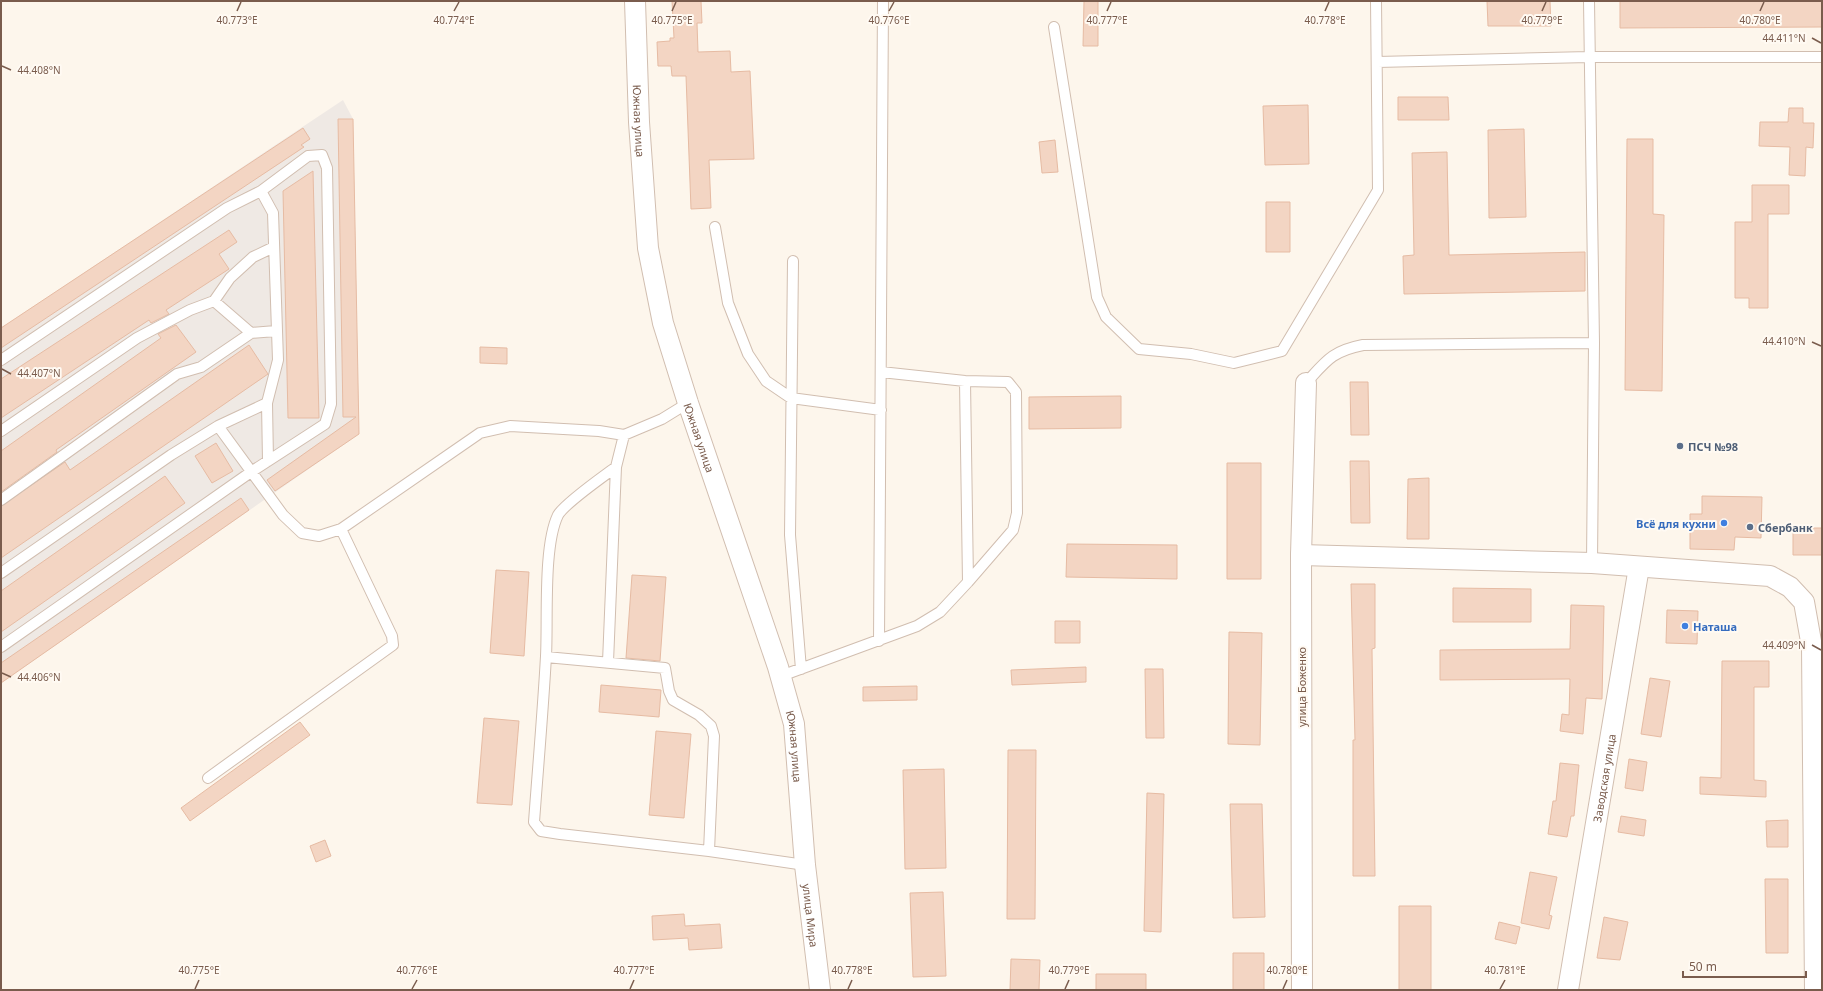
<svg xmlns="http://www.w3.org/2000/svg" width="1823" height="991" font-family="'Noto Sans',sans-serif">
  <rect width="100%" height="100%" fill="#fdf6ec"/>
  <path fill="#efe9e4" d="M343,100L353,119L359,434L1,683V328Z"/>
  <path fill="#f3d5c3" stroke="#e6bba3" d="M672,1H701L702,23H697L698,52L730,51L731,72L750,71L754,159L709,160L711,208L691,209L686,76H672L671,66H658L657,42L670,41V38H674Z
    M1084,1H1098V46H1083Z
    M1487,1H1550L1551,26H1488Z
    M1620,1H1822V27L1620,28Z
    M1398,97H1448L1449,120H1398Z
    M1308,105L1309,164L1265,165L1263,106Z
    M1789,108H1803V123H1814L1813,148L1806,147L1805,176L1789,175L1790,147L1759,146L1760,122H1788Z
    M338,119H353L359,434L275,491L267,480L356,417H343Z
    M303,128L310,139L301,145L304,147L1,348V328Z
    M1524,129L1526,217L1489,218L1488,130Z
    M1627,139H1653V214L1664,215L1662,391L1625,390Z
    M1055,140L1058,172L1042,173L1039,142Z
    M1447,152L1449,255L1585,252V291L1404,294L1403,256L1414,255L1412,153Z
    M313,171L319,418H288L283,191Z
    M1752,185H1789V214H1768V308H1749V298H1735V222H1752Z
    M1266,202H1290V252H1266Z
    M229,230L237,242L219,254L229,269L166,310L169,314L151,323L149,320L1,418V379Z
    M176,325L196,352L56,450L57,452L1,492V451L161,338L158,334Z
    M249,345L268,374L1,558V506L65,462L70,470Z
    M480,347L507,348V364L480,363Z
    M1350,382H1368L1369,435H1351Z
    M1121,396V428L1029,429V397Z
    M216,443L233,471L212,483L195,456Z
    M1350,461H1369L1370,523H1351Z
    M1227,463H1261V579H1227Z
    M165,476L185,503L1,632V591Z
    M1429,478V539H1407L1408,479Z
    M1702,496L1762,497L1761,538L1735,537L1734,550L1690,549V514H1702Z
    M241,498L249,510L1,683V663Z
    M1793,528H1822V555H1793Z
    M1067,544L1177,545V579L1066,577Z
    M496,570L529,572L524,656L490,653Z
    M632,575L666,577L660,661L626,658Z
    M1351,584H1375V648L1372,649L1375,876H1353V740H1355Z
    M1453,588L1531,589V622H1453Z
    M1571,605L1604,606L1602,699L1586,698L1583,734L1560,731L1562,714L1569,715L1570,679L1440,680V650L1570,649Z
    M1667,610L1698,611L1697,644L1666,643Z
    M1055,621H1080V643H1055Z
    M1229,632L1262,633L1260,745L1228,744Z
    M1722,661H1769V687H1754V780L1766,781V797L1700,794V777L1721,778Z
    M1086,667V682L1012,685L1011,670Z
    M1145,669H1163L1164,738H1146Z
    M1650,678L1670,681L1661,737L1641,734Z
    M601,685L661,690L659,717L599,712Z
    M917,686V700L863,701V687Z
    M484,718L519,721L512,805L477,803Z
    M300,722L310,735L190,821L181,808Z
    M656,731L691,734L684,818L649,815Z
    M1008,750H1036L1035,919H1007Z
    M1629,759L1647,762L1643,791L1625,788Z
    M1560,763L1579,765L1574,816H1571L1567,837L1548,834L1553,801H1556Z
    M944,769L946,868L905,869L903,770Z
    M1147,793L1164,794L1161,932L1144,931Z
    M1230,804H1262L1265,917L1233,918Z
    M1621,816L1646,820L1644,836L1618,832Z
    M1788,820V847H1767L1766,821Z
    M325,840L331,856L316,862L310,846Z
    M1530,872L1557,877L1549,915L1552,916L1549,929L1521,923Z
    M1765,879H1788V953H1766Z
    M943,892L946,976L913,977L910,893Z
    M1399,906H1431V990H1399Z
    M684,914L685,926L720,924L722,948L689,950L688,938L653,940L652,916Z
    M1604,917L1628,922L1620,960L1597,958Z
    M1499,922L1520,927L1516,944L1495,939Z
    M1233,953H1264V990H1233Z
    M1011,959L1040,960L1039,990H1010Z
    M1096,974H1146V990H1096Z"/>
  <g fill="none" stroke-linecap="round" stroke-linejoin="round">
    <defs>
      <path id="lane" d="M1589,1L1594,343L1592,563
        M1054,27L1097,297L1106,317L1139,349L1191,354L1234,363L1282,351L1378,190L1376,1
        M1377,62L1589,57H1822
        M715,227L728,303L748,354L766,381L791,398L881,410
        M793,261L790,535L801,669
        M214,301L251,333
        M1,360L227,208L261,191L308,156L322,155L327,168L331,404L325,424L251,472L1,647
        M965,381L968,582
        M1306,383C1326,361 1332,351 1363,345L1594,343
        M267,403L268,461
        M218,426L283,515L302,533L319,536L341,529L480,433L510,426L599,431L624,435L662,419L688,403
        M1,431L137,338L190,310L214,301L230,278L253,257L274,247
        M616,467C604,476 565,503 558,515C543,546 548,619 546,656C543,711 538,767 534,822L541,831L560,834L709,851L805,865
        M1,500L177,374L201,367L251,333L276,331
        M1,573L171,455L218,426L267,403L278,360L273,213L261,191
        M879,641L883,1
        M546,657L665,668L669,691L673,700L699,715L711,726L714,736L709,851
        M608,662L616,467L624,435
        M781,676L917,626L940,612L968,582L1013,530L1017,513L1016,392L1008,382L965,381L881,372
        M208,778L393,645L392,636L341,529"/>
      <g id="street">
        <path id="s1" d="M635,1L639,122L648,248L663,323L688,403L778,667L794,724L805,865L820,990"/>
        <path d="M1301,555L1592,563L1770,576L1790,587L1804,602L1812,647L1815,990"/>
        <path d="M1302,990L1301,555L1306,383"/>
        <path id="s2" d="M1568,990L1639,567"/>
      </g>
    </defs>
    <use href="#lane" stroke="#d1beb0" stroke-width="12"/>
    <use href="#street" stroke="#d1beb0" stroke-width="22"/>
    <use href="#lane" stroke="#fff" stroke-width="10"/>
    <use href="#street" stroke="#fff" stroke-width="20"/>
  </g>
  <path fill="none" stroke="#7a5c4d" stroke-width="1.5" d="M237,11L241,2M454,11L459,2M672,11L676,2M889,11L894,2M1107,11L1111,2M1325,11L1329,2M1542,11L1546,2M1760,11L1764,2M1812,38L1821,43M2,66L11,70M1812,342L1821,346M2,369L11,374M1812,645L1821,650M2,673L11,677M195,989L199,980M412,989L417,980M630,989L634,980M848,989L852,980M1065,989L1069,980M1283,989L1287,980M1500,989L1505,980"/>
  <g fill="#5c6f8a" stroke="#fffaf3" stroke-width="1.5">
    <circle cx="1680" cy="446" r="4"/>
    <circle cx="1750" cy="527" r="4"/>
  </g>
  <g fill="#3f7fe0" stroke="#fffaf3" stroke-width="1.5">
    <circle cx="1724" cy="523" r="4"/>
    <circle cx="1685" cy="626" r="4"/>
  </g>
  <g text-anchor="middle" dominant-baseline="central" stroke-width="4" stroke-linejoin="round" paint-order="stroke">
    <g font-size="11" fill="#7a5c4d" stroke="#fffaf3">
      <text stroke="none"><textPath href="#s1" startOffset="120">Южная улица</textPath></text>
      <text stroke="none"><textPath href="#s1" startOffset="444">Южная улица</textPath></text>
      <text transform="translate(1301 687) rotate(-90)">улица Боженко</text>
      <text stroke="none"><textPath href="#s1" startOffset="768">Южная улица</textPath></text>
      <text stroke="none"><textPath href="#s2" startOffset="215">Заводская улица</textPath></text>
      <text stroke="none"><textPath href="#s1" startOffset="938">улица Мира</textPath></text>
    </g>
    <g font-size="11" font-weight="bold" fill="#4e5e75" stroke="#fffaf3" text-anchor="start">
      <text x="1688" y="446">ПСЧ №98</text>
      <text x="1758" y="527">Сбербанк</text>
    </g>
    <g font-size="11" font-weight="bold" fill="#366cbe" stroke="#fffaf3" text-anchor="end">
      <text x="1716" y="523">Всё для кухни</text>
      <text x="1693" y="626" text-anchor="start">Наташа</text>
    </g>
  </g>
  <g font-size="10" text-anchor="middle" fill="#7a5c4d" stroke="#fffaf3" stroke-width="4" stroke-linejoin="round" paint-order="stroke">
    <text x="454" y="24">40.774°E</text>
    <text x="672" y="24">40.775°E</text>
    <text x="889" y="24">40.776°E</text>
    <text x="1107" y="24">40.777°E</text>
    <text x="1325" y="24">40.778°E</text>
    <text x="1542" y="24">40.779°E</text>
    <text x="1760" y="24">40.780°E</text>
    <text x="237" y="24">40.773°E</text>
    <text x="1784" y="42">44.411°N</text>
    <text x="39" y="74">44.408°N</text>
    <text x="1784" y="345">44.410°N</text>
    <text x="39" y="377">44.407°N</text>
    <text x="1784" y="649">44.409°N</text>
    <text x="39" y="681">44.406°N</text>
    <text x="199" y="974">40.775°E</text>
    <text x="417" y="974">40.776°E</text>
    <text x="634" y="974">40.777°E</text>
    <text x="852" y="974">40.778°E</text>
    <text x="1069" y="974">40.779°E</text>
    <text x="1287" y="974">40.780°E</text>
    <text x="1505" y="974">40.781°E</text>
  </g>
  <rect width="1823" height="991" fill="none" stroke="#7a5c4d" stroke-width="4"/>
  <path d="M1683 971v6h123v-6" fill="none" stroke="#7a5c4d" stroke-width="2"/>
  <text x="1689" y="971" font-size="12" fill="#7a5c4d" stroke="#fffaf3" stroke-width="3" paint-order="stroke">50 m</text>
</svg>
